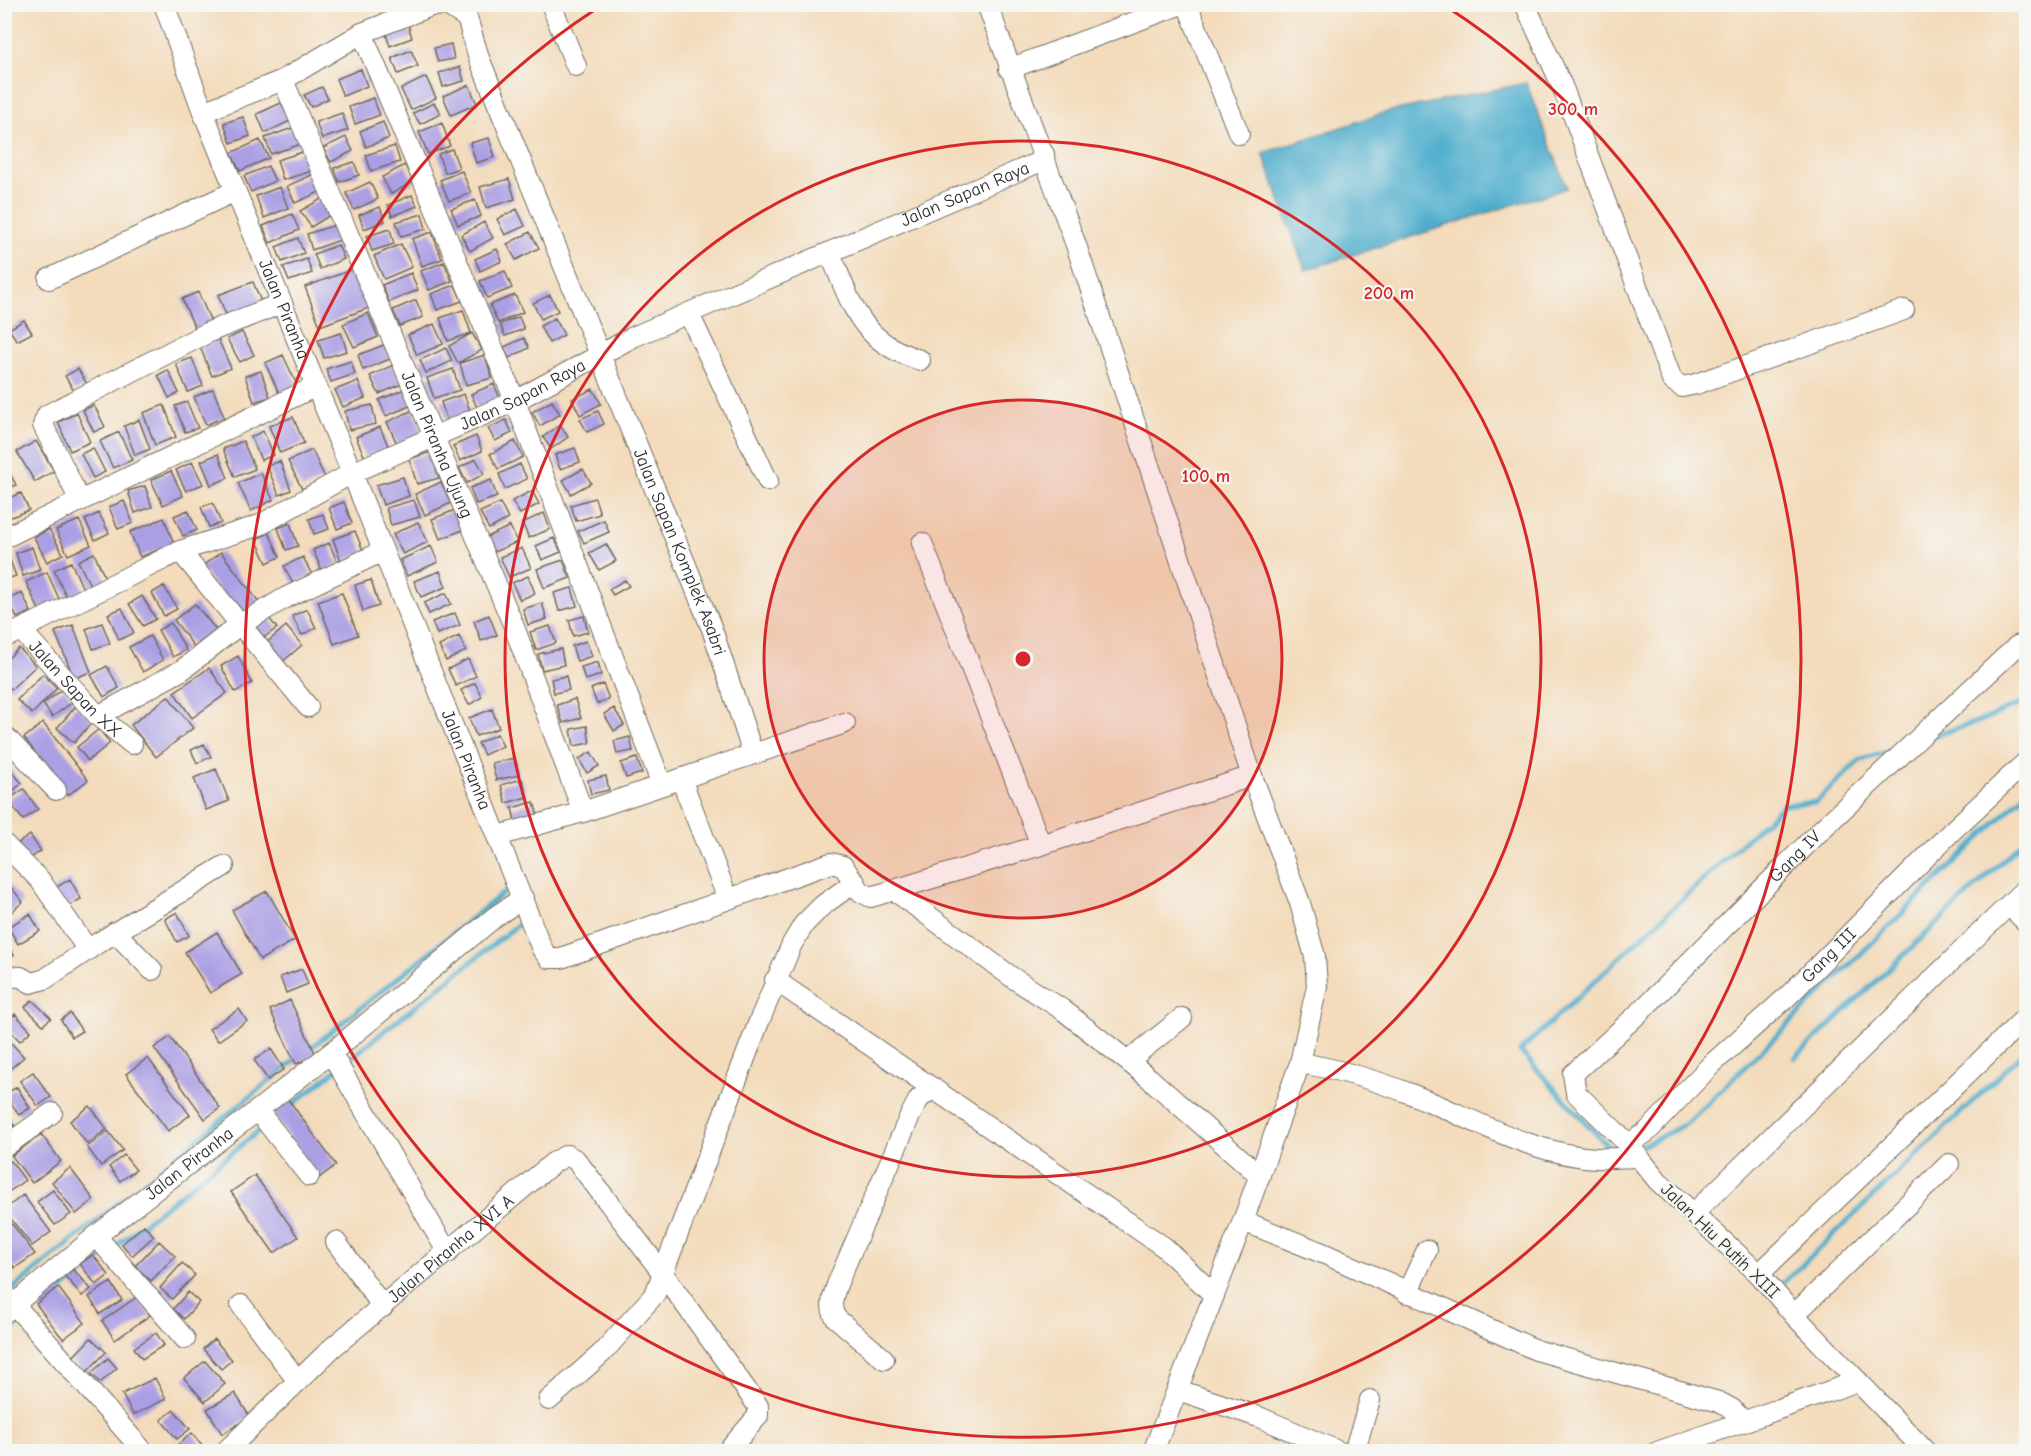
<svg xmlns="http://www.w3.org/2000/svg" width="2031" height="1456" font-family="'Comic Neue',sans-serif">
  <rect width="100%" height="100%" fill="#f6f6f2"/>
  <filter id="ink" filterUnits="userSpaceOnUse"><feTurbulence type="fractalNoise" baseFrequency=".0167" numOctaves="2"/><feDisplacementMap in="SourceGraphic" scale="12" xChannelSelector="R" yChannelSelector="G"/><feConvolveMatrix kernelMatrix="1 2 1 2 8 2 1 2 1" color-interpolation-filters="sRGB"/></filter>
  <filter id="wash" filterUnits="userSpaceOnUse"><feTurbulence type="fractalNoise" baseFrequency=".008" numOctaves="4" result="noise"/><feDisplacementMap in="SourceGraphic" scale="24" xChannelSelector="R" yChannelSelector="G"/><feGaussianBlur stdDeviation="1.35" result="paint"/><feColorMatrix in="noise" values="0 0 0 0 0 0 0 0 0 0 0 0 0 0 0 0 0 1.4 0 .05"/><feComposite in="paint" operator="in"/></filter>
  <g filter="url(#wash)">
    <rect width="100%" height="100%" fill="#f3dbbb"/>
    <path fill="#4eadcd" stroke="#3c6c7c" stroke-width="1.5" d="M1526,83L1567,188L1305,270L1263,153L1387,112Z"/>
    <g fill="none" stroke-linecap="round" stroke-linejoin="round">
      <path stroke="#4eadcd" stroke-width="5" d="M1930,737L1983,720L2026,701
        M307,1051L507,890
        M1795,1058L2026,839
        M343,1064L520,923
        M287,1109L336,1070
        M1642,1146L1686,1124L2026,793
        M1614,1153L1520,1051L1783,805L1816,802L1859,761L1898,748
        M1784,1282L2026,1050
        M9,1292L300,1056
        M55,1295L265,1126
        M4,1336L22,1321"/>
    </g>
    <g id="blocks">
      <path fill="#aa9ee4" d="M408,24L412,38L390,46L385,32Z
        M451,44L454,59L438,62L434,48Z
        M411,50L418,66L398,74L392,58Z
        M460,67L464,81L443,87L439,73Z
        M361,69L367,86L343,96L336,79Z
        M426,77L436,98L411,110L401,89Z
        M469,85L477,104L451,115L443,96Z
        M322,87L328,99L311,107L304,95Z
        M373,98L380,115L355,124L349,107Z
        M281,103L290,121L265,133L257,114Z
        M434,103L441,114L420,124L413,113Z
        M342,113L348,130L322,139L316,122Z
        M243,117L250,136L231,143L224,123Z
        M383,122L389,138L366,147L360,131Z
        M442,123L450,146L428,154L419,132Z
        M295,127L301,144L271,154L265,138Z
        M346,137L353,151L331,162L323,148Z
        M489,138L495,157L476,163L470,143Z
        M260,140L269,158L240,171L231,153Z
        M395,146L400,162L371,171L366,155Z
        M452,149L459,168L445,173L438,154Z
        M306,151L312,171L283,180L277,160Z
        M354,162L359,175L339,182L334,168Z
        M405,165L414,182L391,194L382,177Z
        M268,166L275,181L251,192L244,176Z
        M462,171L471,193L449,201L440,180Z
        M314,174L322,191L295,203L287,186Z
        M509,179L515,199L486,208L480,187Z
        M370,182L378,199L354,210L346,193Z
        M280,187L288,208L264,218L256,196Z
        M412,195L417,206L392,216L388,205Z
        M323,198L332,214L311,227L300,211Z
        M475,200L481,216L458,225L451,209Z
        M380,207L385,221L364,229L359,215Z
        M517,209L525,226L505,235L497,219Z
        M292,214L299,230L270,243L263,226Z
        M422,214L426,229L401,236L396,222Z
        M484,222L493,238L470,251L461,235Z
        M335,225L340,240L312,250L307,234Z
        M390,229L394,244L372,251L367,236Z
        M432,232L442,259L422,266L412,239Z
        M530,232L539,248L516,260L507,244Z
        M298,238L304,253L282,262L276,247Z
        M401,244L412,267L384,279L374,256Z
        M338,245L344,259L320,269L314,254Z
        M497,249L502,261L480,271L475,259Z
        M307,259L312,273L289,281L283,267Z
        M444,262L452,281L429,290L421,271Z
        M356,268L371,307L320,326L305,287Z
        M505,271L512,288L487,298L480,281Z
        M411,273L418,290L389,302L382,285Z
        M253,282L264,309L229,322L218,295Z
        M455,285L462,301L437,310L431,294Z
        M198,292L212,324L196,331L182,299Z
        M515,295L523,312L498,323L490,305Z
        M550,295L558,311L541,319L533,303Z
        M416,300L423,317L400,326L393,310Z
        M463,310L471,333L448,341L440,318Z
        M368,313L378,337L354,347L343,324Z
        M519,317L524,329L505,336L500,324Z
        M555,318L564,335L549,343L540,326Z
        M24,320L32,333L17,341L9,329Z
        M434,324L443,344L417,355L408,335Z
        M242,332L254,355L240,362L227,339Z
        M341,333L347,351L324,358L318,340Z
        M472,333L482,350L458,363L449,346Z
        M524,338L529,348L509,358L504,347Z
        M218,339L231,368L212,376L200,347Z
        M384,345L390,359L363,370L358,355Z
        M446,348L452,361L426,373L420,360Z
        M283,355L298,387L280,395L265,363Z
        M485,355L492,378L466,385L460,363Z
        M192,358L203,386L188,392L176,364Z
        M351,361L355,374L331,382L326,369Z
        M393,365L402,384L379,394L370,376Z
        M78,369L87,384L74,391L65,376Z
        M453,369L460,390L434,398L427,378Z
        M168,370L179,393L169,398L158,375Z
        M261,371L270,397L254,402L245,376Z
        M358,381L365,398L343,407L335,390Z
        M494,384L502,403L479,412L471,394Z
        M213,389L224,417L206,425L194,397Z
        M405,389L412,405L386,416L379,400Z
        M593,389L601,404L580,415L572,399Z
        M464,394L472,417L448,424L441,402Z
        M552,401L560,414L540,426L532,412Z
        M187,402L198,428L185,432L175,406Z
        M94,405L105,427L94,432L83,410Z
        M164,405L176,437L155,445L143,413Z
        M372,405L376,424L349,430L345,411Z
        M413,410L423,434L398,446L387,422Z
        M598,411L604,424L587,432L580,419Z
        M77,413L90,442L70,451L58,422Z
        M293,417L304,443L280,453L269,426Z
        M139,420L150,449L135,455L124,426Z
        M506,420L512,433L495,441L488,428Z
        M560,425L568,437L551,449L543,437Z
        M380,427L389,448L365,458L356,437Z
        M263,431L274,455L261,460L251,437Z
        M119,432L132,460L113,468L100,441Z
        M476,436L482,451L460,461L453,446Z
        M36,441L54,471L35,482L17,452Z
        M243,441L255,469L235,477L223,449Z
        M515,441L523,457L498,469L490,454Z
        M93,448L105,472L93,478L81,454Z
        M575,448L580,462L560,469L555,455Z
        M312,450L325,478L302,489L288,461Z
        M431,452L439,478L417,484L409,459Z
        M218,454L228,478L211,485L201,461Z
        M476,459L484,474L467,483L459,468Z
        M280,461L291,490L279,495L267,466Z
        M4,462L16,485L4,491Z
        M192,462L203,484L186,491L176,470Z
        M520,464L527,479L505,489L499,474Z
        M583,469L591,483L571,494L563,480Z
        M171,471L183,496L163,505L151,480Z
        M261,473L273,500L251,511L238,483Z
        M403,477L409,496L383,505L376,485Z
        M491,480L497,497L476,504L470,488Z
        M441,482L451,503L425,515L415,494Z
        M145,486L152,507L135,513L128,491Z
        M532,491L539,504L520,514L512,501Z
        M21,493L29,510L4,520V500Z
        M595,498L600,514L576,521L571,505Z
        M414,500L420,517L391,525L386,508Z
        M124,501L133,523L118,529L109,507Z
        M344,502L352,523L337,529L329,508Z
        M213,503L221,523L209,527L201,507Z
        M500,503L508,519L489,529L480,512Z
        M188,510L197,530L183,536L174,516Z
        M455,510L463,530L440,539L432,519Z
        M99,513L109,533L95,540L85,520Z
        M544,513L550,529L529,538L522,523Z
        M323,514L329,529L314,534L309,519Z
        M164,518L174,544L140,557L130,532Z
        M79,520L91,545L68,555L56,530Z
        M604,520L609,532L584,543L578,531Z
        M418,522L428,542L403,554L393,534Z
        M290,523L298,546L286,550L278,528Z
        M510,526L517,542L494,552L487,537Z
        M49,529L63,554L47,562L34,537Z
        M355,531L364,553L341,561L333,539Z
        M269,533L280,557L267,563L256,539Z
        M554,538L561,552L542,560L536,546Z
        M329,543L338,564L322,571L313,550Z
        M606,544L616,561L599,570L589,553Z
        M431,546L438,562L407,576L400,560Z
        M32,547L40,570L23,576L16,553Z
        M522,548L531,568L509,577L500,557Z
        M7,552L16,576L4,580V553Z
        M221,552L259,602L239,617L201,567Z
        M94,553L106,580L91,587L78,561Z
        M303,557L312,575L293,584L284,566Z
        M563,560L570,578L544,588L537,569Z
        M71,562L84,591L67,598L54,570Z
        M440,571L446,587L421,597L414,581Z
        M47,572L60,601L39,610L26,582Z
        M528,576L535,593L520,600L512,583Z
        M371,580L379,606L363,611L355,585Z
        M625,580L629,586L613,595L609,589Z
        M164,586L177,609L164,616L152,593Z
        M572,588L577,606L559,611L554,593Z
        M22,593L31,612L17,618L8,599Z
        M342,593L358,635L334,644L318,601Z
        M446,593L451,604L429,614L424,603Z
        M142,596L156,619L143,626L129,604Z
        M542,603L547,619L528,625L523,609Z
        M195,604L217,631L195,648L174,620Z
        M122,608L134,633L119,640L108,614Z
        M307,609L316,628L302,635L292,616Z
        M455,613L460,625L437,634L432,622Z
        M489,615L497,635L481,641L474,621Z
        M584,616L588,632L573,636L569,620Z
        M268,617L277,628L259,641L251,630Z
        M102,623L110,643L93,649L86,629Z
        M171,623L186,650L173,657L158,630Z
        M73,625L91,672L74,678L55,632Z
        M286,626L302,645L280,664L263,646Z
        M550,626L556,643L536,650L530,632Z
        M150,636L163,660L143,672L129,647Z
        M459,636L466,651L446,661L439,646Z
        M586,641L592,656L577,661L572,646Z
        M19,648L36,666L11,689L4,682V662Z
        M561,649L564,665L542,670L538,654Z
        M238,656L252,683L235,692L221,666Z
        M468,659L476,676L456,686L448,669Z
        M598,662L601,675L585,680L581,667Z
        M107,666L119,688L104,697L91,675Z
        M209,668L227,693L192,718L174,692Z
        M43,674L57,688L32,714L17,700Z
        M566,676L569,690L554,693L551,679Z
        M475,683L482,697L469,705L461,690Z
        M603,684L609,699L597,704L591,689Z
        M64,688L74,701L52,717L43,704Z
        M168,696L193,728L156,757L131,725Z
        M575,699L581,718L563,723L557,705Z
        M76,706L93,721L74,743L57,728Z
        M614,708L624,725L614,731L604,714Z
        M492,709L499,728L476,736L469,718Z
        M43,723L88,780L68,795L24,738Z
        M587,726L590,743L574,746L571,729Z
        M99,729L110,743L88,761L77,747Z
        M497,734L503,746L484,755L478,743Z
        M630,737L633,751L617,754L614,741Z
        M204,744L211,757L197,763L191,750Z
        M591,752L599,766L587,773L579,759Z
        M515,758L519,775L496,780L492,763Z
        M637,758L642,773L626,778L621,763Z
        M7,766L22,783L6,797L4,768Z
        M216,769L229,801L206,810L194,778Z
        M606,776L609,790L591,794L588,780Z
        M522,779L527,797L506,803L501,785Z
        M24,789L38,809L23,820L8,800Z
        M534,802L539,820L516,825L512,808Z
        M30,835L41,851L25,862L14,846Z
        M70,879L81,899L63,909L52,890Z
        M10,886L23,902L4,918V890Z
        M267,891L295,940L260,960L232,910Z
        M177,912L189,936L177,942L165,919Z
        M30,914L40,931L18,944L8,927Z
        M217,932L242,974L210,993L185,952Z
        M4,941L14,955L4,961Z
        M302,969L308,984L286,993L280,977Z
        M32,1000L51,1018L43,1025L25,1007Z
        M290,1000L316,1055L296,1064L270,1010Z
        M239,1009L247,1021L218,1041L209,1029Z
        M70,1013L82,1031L72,1037L61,1020Z
        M15,1014L31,1031L20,1041L4,1025Z
        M4,1035L24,1057L9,1070L4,1065Z
        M170,1037L220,1108L205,1119L154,1048Z
        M271,1049L284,1069L268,1080L254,1060Z
        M148,1058L190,1115L168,1131L126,1074Z
        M33,1072L51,1097L38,1106L20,1081Z
        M17,1087L30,1108L19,1115L5,1094Z
        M288,1099L336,1165L319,1178L270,1111Z
        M90,1106L107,1129L87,1144L70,1121Z
        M4,1112L16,1128L6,1135L4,1132Z
        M108,1131L123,1150L101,1166L87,1147Z
        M41,1134L61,1161L32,1183L12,1156Z
        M124,1155L136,1170L120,1181L109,1167Z
        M11,1161L25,1180L10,1191L4,1184V1166Z
        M70,1168L94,1200L76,1214L52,1182Z
        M255,1175L298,1237L274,1253L231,1192Z
        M53,1190L71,1214L55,1225L37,1202Z
        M23,1195L51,1232L32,1246L4,1210Z
        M12,1224L35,1254L15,1268L4,1254V1230Z
        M144,1225L154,1236L132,1256L122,1244Z
        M159,1241L175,1256L151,1281L135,1266Z
        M93,1255L109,1275L96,1285L80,1264Z
        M182,1263L195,1275L172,1299L160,1288Z
        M73,1269L91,1289L82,1296L65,1276Z
        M111,1282L122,1300L100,1314L89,1297Z
        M58,1287L85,1323L63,1339L36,1304Z
        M188,1292L199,1302L184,1319L173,1309Z
        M137,1297L150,1315L115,1340L102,1321Z
        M156,1333L164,1345L142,1359L134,1348Z
        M91,1338L106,1352L85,1374L70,1360Z
        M214,1339L232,1360L221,1369L203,1349Z
        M108,1358L117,1368L100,1383L91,1373Z
        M205,1361L225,1384L205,1402L184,1378Z
        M155,1378L166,1399L133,1415L122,1394Z
        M235,1393L250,1417L222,1434L207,1409Z
        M174,1410L190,1429L177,1439L161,1420Z
        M192,1433L205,1450L203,1452H169Z"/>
    </g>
  </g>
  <g filter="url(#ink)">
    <use href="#blocks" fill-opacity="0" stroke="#71695d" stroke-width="1.5"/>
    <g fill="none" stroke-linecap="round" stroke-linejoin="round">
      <defs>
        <g id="street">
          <path id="s1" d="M164,4L203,112L352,473L542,949L549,958H561L831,863L843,866L861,892L871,897L1041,845"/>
          <path d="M551,4L576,66"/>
          <path d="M987,4L1076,245L1252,776L1300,903L1315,957L1317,986L1300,1063L1243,1221L1153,1452"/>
          <path d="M1187,4L1239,134"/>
          <path d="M1525,4L1563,88L1672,380L1682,387L1696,384L1904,310"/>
          <path d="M362,33L515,401L662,785"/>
          <path d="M1009,69L1182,4"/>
          <path id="s2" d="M283,80L513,624L583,812"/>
          <path id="s3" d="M203,112L283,80L362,33L431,6L447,5L467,18L479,58L712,629L753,754"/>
          <path d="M830,253C852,305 860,342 920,360"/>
          <path d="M49,279L235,191"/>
          <path d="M689,314L768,481"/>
          <path d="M80,501L43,425L47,415L209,332L282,303"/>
          <path d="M4,538L316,386"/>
          <path d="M922,543L1041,845L1252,776"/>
          <path d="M180,551L308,707"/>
          <path id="s4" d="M21,630L98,716L132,744"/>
          <path id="s5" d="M4,638L180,551L260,525L352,473L515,401L633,337L1011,174L1037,163L1044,154"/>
          <path d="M98,716L182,670L239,625L287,597L383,551"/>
          <path d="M4,735L56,790"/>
          <path d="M681,779L728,899"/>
          <path d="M498,836L583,812L845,723"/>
          <path d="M4,844L40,880L88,950"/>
          <path d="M895,891L1013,978L1063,1010L1149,1078L1260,1176"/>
          <path d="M2009,905L2026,922"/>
          <path d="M115,932L152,970"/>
          <path d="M4,976L21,977L31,983L45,979L98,943L224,866"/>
          <path d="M775,980L1164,1247L1214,1295"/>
          <path d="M331,1053L448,1253"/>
          <path d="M1128,1061L1182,1018"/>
          <path d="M1300,1063C1338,1069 1375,1080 1411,1094C1470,1117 1532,1155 1597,1158C1611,1159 1625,1157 1638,1157"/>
          <path d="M258,1111L309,1176"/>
          <path id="s6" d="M1628,1144L1647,1132L1712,1064L1788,996L1953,830L2026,762"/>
          <path d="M4,1147L52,1113"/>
          <path d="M1693,1214L2026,888"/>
          <path d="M1243,1221L1325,1254L1536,1350L1719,1402L1732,1409L1744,1422"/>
          <path d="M96,1236L185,1339"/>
          <path d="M336,1242L383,1307"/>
          <path d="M1759,1274L2026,1017"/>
          <path d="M4,1293L144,1452"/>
          <path d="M1407,1293L1427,1250"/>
          <path d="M241,1305L297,1380"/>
          <path id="s7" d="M4,1313L96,1236L331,1053L496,916L523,898"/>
          <path d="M1794,1315L1949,1164"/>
          <path d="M884,1359L836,1318C828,1306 834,1294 838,1282L909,1118L919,1099L933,1088"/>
          <path d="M1178,1390L1259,1417L1340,1452"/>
          <path d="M549,1400L602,1353L655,1294L760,1019L792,944L804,924L823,905L855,882"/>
          <path id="s8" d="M225,1452L332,1348L553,1163L567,1155L576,1160L664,1275L758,1406V1416L727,1452"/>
          <path d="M1354,1452L1370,1400"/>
          <path d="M1657,1452L1858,1381"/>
          <path id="s9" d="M1926,1452L1794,1315L1759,1274L1658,1181L1628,1144L1576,1093L1573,1074L1640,1012L1822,829L2017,646L2026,643"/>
        </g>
      </defs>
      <use href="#street" stroke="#71695d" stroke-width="22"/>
      <use href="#street" stroke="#fff" stroke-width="20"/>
    </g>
  </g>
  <circle cx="1023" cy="659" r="259" fill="#d62828" fill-opacity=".12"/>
  <g fill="none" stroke="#d62828" stroke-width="3">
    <circle cx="1023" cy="659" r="259"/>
    <circle cx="1023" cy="659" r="518"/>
    <path d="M1447 7A778 778 0 1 1 599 7"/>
  </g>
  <g text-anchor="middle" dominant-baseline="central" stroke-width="4.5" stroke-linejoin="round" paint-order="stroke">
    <g font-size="18" fill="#2b2b2b" stroke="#f6f6f2">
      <text stroke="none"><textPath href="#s5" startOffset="1060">Jalan Sapan Raya</textPath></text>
      <text stroke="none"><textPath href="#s1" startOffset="328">Jalan Piranha</textPath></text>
      <text stroke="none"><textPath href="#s5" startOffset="574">Jalan Sapan Raya</textPath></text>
      <text stroke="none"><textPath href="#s2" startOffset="396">Jalan Piranha Ujung</textPath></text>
      <text stroke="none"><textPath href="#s3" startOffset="867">Jalan Sapan Komplek Asabri</textPath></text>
      <text stroke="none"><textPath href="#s4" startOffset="80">Jalan Sapan XX</textPath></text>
      <text stroke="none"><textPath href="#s1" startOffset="814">Jalan Piranha</textPath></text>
      <text stroke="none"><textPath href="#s9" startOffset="832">Gang IV</textPath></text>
      <text stroke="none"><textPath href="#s6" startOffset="276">Gang III</textPath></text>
      <text stroke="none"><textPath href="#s7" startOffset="238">Jalan Piranha</textPath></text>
      <text transform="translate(1720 1241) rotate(44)">Jalan Hiu Putih XIII</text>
      <text stroke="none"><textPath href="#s8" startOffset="304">Jalan Piranha XVI A</textPath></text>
    </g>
  </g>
  <circle cx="1023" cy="659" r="9" fill="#d62828" stroke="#f6f6f2" stroke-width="3"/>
  <g font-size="18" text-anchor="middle" font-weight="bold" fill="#d62828" stroke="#f6f6f2" stroke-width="4.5" stroke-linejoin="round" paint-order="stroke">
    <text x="1573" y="115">300 m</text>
    <text x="1389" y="299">200 m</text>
    <text x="1206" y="482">100 m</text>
  </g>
  <rect width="2031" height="1456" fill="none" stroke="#f6f6f2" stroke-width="24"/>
</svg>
